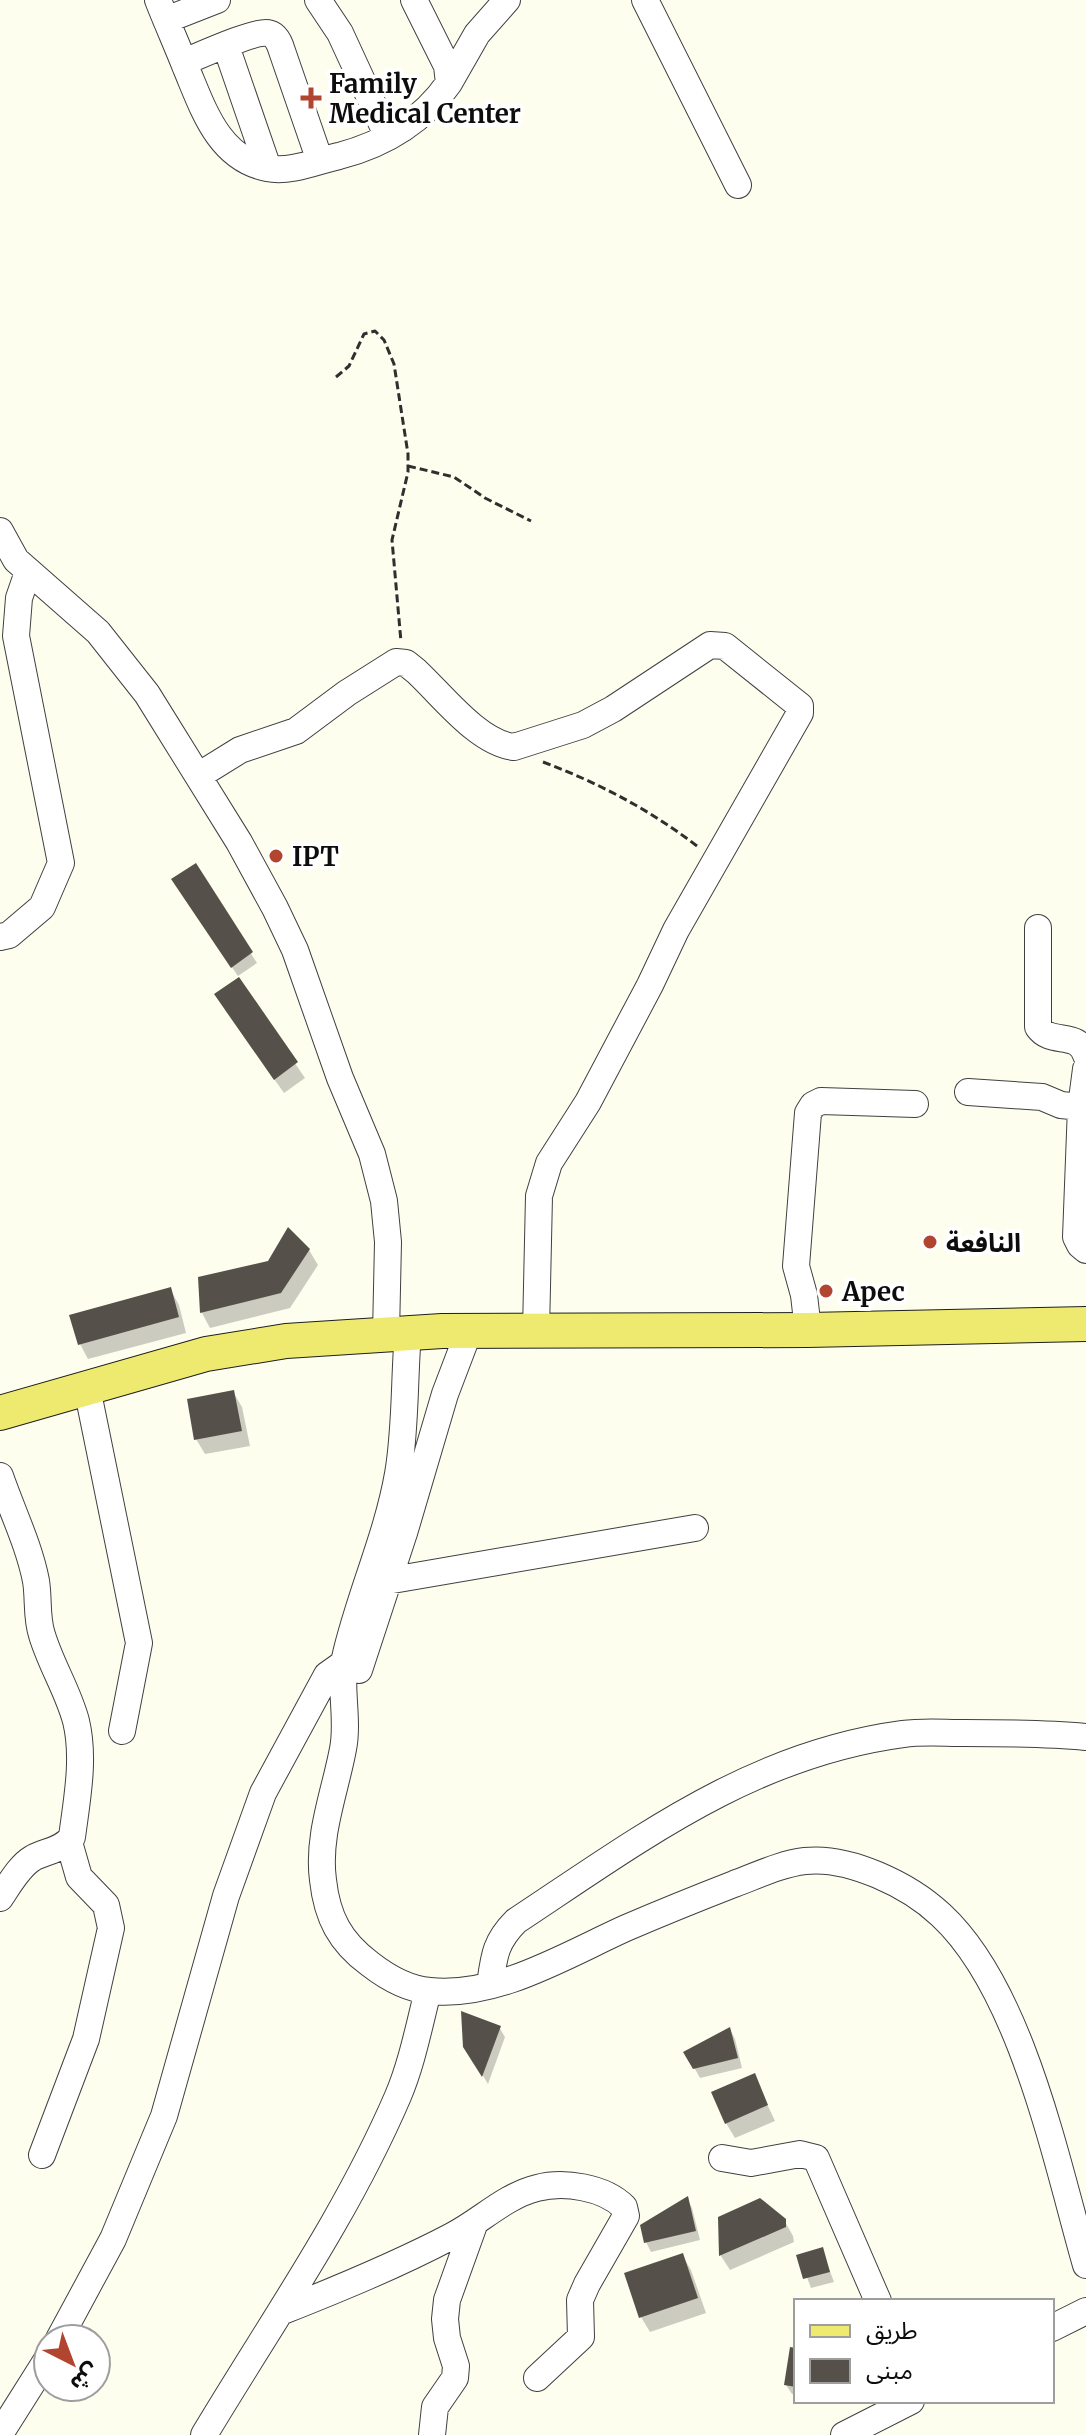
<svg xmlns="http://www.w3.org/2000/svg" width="1086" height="2435" font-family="Merriweather,'Noto Sans Arabic',serif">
  <rect width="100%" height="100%" fill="#fefeef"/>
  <path fill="#0003" d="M195,866L257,963L238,976L213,940Z
    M238,980L305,1078L284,1093L225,1010Z
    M309,1250L318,1265L290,1308L210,1328L202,1313L200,1279L269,1263Z
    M170,1289L179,1305L186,1333L88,1359L80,1344Z
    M233,1392L242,1407L250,1446L205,1454L196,1439Z
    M499,2027L505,2037L488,2084L465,2046Z
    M730,2029L735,2039L742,2068L700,2078L686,2053Z
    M754,2076L775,2121L735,2138L726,2123Z
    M687,2199L692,2208L700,2240L651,2252L646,2242Z
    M720,2218L784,2220L793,2236L794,2242L730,2270L721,2256Z
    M822,2250L834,2282L811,2288L799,2256Z
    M682,2255L691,2270L706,2313L650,2332L641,2317Z
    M796,2350V2395L792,2394L786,2385Z"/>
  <path fill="#55514a" d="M196,863L253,952L231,968L171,879Z
    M239,977L298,1062L274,1080L214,994Z
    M288,1227L310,1249L281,1293L200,1313L198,1277L268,1261Z
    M171,1287L179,1317L78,1345L69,1315Z
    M234,1390L242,1431L194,1440L187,1399Z
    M461,2011L501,2026L482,2077L463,2047Z
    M730,2027L738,2058L693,2069L683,2052Z
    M755,2073L768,2105L725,2124L711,2092Z
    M688,2196L696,2231L644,2243L640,2225Z
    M760,2198L786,2219V2227L719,2256L718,2217Z
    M823,2247L830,2272L803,2279L796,2255Z
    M683,2253L698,2298L639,2318L624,2273Z
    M790,2347L796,2348V2387L784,2385Z"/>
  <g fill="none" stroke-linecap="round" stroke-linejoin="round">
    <defs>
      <path id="minor" d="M158,0C167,23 177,45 186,68C203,108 218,158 267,168C290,173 317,161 339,156C385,144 422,122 449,83L447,66L414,0
        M318,0L340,33L388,137
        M645,0L738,185
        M166,20L217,0
        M226,46L268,168
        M184,62C199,56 254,31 267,33C276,34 280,44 282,51L320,161
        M449,83L477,34L507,0
        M0,531L16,560L98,632L147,694L239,842L275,908L295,950L340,1078L372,1154L384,1201L388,1242L386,1334
        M198,776L240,750L296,731L347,693L396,662L406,663L416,671C442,695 478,743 514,747L583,725L613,709L710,645L725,646L800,706V713L676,930L650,985L588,1102L549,1163L539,1196L536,1331
        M1038,928V1027C1051,1046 1078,1030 1086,1055
        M0,937L9,935L42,907L61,863L16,636L19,598L28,572
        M1086,1069L1081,1107L1076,1237L1080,1245L1086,1250
        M968,1092L1042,1097L1061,1105L1081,1107
        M808,1330L804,1295L796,1266L808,1113L813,1105L821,1101L915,1104
        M408,1333C404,1379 406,1428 398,1474C387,1537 359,1596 345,1658C339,1685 349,1719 343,1749C335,1792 317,1836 323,1880C327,1917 340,1942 370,1964C388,1978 407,1989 430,1991C497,1998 566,1955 626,1928C661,1913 698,1898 734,1884C756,1876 780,1864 805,1861C849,1856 909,1885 941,1915C1022,1990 1056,2161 1086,2265
        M87,1388L139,1643L122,1731
        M0,1476C12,1511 29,1545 36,1581C39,1599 36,1617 42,1635C51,1665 68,1691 76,1721C85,1758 77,1799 72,1837C63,1850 46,1851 33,1858C19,1866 9,1885 0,1898
        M375,1583L695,1528
        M359,1670L404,1533L445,1394L469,1331
        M490,1985C494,1956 495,1942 516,1921C640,1839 752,1754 903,1734C923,1731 944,1733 964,1733C1005,1733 1045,1733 1086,1737
        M42,2155L86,2039L111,1928L106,1905L79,1877L69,1842
        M722,2158L751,2163L800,2154L816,2158L878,2301
        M283,2311C341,2288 397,2265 452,2236C481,2221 505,2196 537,2188C564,2181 604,2187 624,2207L626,2216L587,2284L580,2300L581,2337L537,2378
        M1052,2328L1086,2311
        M59,2339L113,2239L164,2116L226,1896L263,1793L327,1675L344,1663L356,1666
        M0,2434L48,2358
        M204,2435C271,2323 346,2217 398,2096C412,2063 419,2026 428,1991
        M432,2435L435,2407L455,2378L456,2366L447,2338L445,2319L447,2300L475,2222
        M844,2435L911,2401"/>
      <path id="major" d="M0,1413L206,1354L286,1341L442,1331L808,1330L1086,1324"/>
    </defs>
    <use href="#minor" stroke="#404040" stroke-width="28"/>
    <use href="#major" stroke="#1e1e1e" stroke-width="36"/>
    <path stroke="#2f2f2f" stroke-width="3" stroke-dasharray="8 4" stroke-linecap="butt" d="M336,377L349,366L364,334L375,331L384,340L394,364L408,454V472L392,540L401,642
      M408,466L454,477L485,498L531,521
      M543,762C599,783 650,810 697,846"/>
    <use href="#minor" stroke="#fff" stroke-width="26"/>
    <use href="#major" stroke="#eeea6f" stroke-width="34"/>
  </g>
  <g fill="#b24530" stroke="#fff" stroke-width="3">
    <path d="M307 86h8v8h8v8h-8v8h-8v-8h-8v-8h8z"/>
    <circle cx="276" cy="856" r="8"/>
    <circle cx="930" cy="1242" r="8"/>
    <circle cx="826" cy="1291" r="8"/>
  </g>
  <g text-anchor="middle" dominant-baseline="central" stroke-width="8" stroke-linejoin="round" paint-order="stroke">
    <g font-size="26" font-weight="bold" fill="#0d0d0d" stroke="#fff" text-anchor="start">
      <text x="329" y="83">Family<tspan x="329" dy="30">Medical Center</tspan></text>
      <text x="292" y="856">IPT</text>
      <text x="946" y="1242">النافعة</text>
      <text x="842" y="1291">Apec</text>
    </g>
  </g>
  <rect x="794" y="2299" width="260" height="104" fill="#ffffff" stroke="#9e9e9e" stroke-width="2"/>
  <rect x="810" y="2325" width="40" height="12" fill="#eeea6f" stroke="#9e9e9e" stroke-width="2"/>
  <text x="866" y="2339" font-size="24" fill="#0d0d0d">طريق</text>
  <rect x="810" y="2359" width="40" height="24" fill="#55514a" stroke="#9e9e9e" stroke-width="2"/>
  <text x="866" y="2379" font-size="24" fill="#0d0d0d">مبنى</text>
  <g transform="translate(72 2363) rotate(138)"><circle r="38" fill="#ffffff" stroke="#9e9e9e" stroke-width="2"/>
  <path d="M0-6L14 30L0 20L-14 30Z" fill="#b24530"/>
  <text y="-12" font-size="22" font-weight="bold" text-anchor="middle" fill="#0d0d0d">ش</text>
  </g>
</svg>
